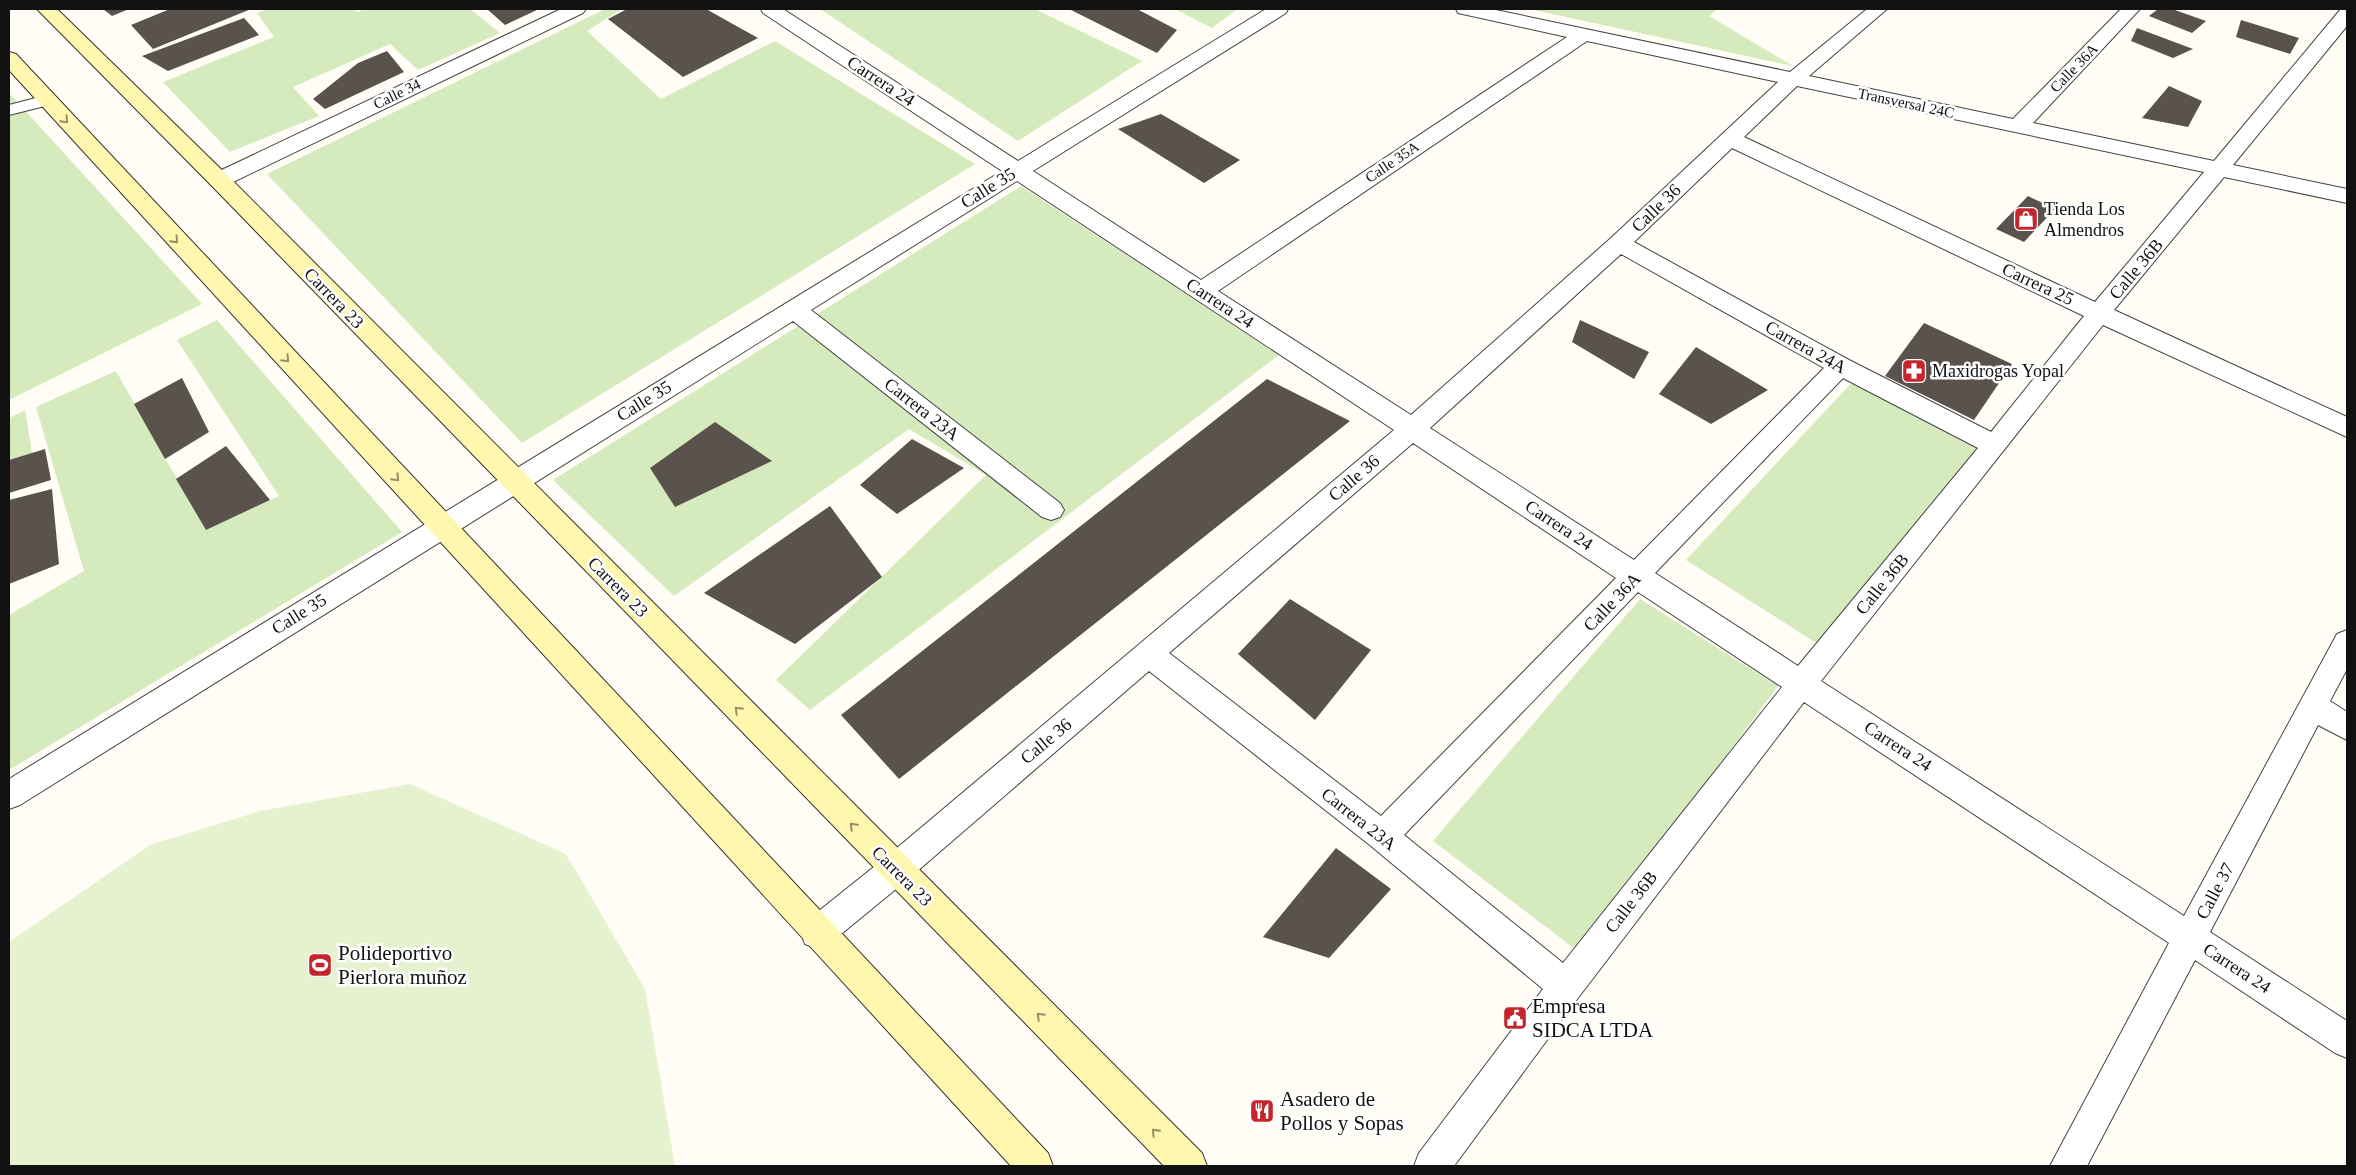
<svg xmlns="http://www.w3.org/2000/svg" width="2356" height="1175" font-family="Georgia,serif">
  <rect width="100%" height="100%" fill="#fffdf5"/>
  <path fill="#d5ebbd" d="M268,9H352L358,12L364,9H470L500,33L418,70L390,44L293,87L319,116L230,152L163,82L274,37L257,13Z
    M605,9H622L587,31L661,99L775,41L975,164L522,443L267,174Z
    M820,9H1035L1142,61L1018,141Z
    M1175,9H1237L1212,28Z
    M1529,9H1718L1709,16L1793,66Z
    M9,93L202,304L9,400Z
    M1021,186L1279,355L810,710L776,680L986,475L909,429L674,596L553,480Z
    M217,320L402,532L9,770V615L84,571L36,407L116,371L206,530L279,496L177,340Z
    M1857,377L1981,444L1818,644L1686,560Z
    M25,410L32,453L9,460V418Z
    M1640,599L1778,686L1579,952L1433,841Z"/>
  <path fill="#e6f2cf" d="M410,784L566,854L645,989L675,1166H9V942L150,845L260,811Z"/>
  <path fill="#5a524d" d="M103,9H129L112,16Z
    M170,9H251L153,49L131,25Z
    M487,9H539L505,25Z
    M627,9H706L758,38L683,77L608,19Z
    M1069,9H1137L1177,30L1157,53Z
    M2158,9H2172L2206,21L2192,33L2149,16Z
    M244,18L259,35L168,71L142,56Z
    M2241,20L2299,38L2290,54L2236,37Z
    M2137,28L2193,49L2173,58L2131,41Z
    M387,51L404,72L325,109L313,99L358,63Z
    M2169,86L2202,101L2188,127L2142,118Z
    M1161,114L1240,160L1204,183L1118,129Z
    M2028,196L2055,209L2024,242L1996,229Z
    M1580,320L1649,352L1634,379L1572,342Z
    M1924,323L2012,364L1974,420L1885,376Z
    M1696,347L1768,390L1711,424L1659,394Z
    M182,378L209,432L165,459L134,404Z
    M1267,379L1350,421L899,779L841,715Z
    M715,422L772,461L675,507L650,468Z
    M912,439L964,468L897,514L860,485Z
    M226,446L270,500L206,530L176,479Z
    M45,449L51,480L9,493V460Z
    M52,489L59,564L9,584V500Z
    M830,506L882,577L795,644L704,593Z
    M1290,599L1371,650L1315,720L1238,654Z
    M1336,848L1391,889L1329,958L1263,937Z"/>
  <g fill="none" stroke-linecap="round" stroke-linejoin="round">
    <defs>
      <path id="lane" d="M47,95L53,96L56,100L53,104L9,115V105Z"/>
      <path id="street" d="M561,9H586L583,13L227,185L219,187L211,185L208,180L211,175Z
        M761,9H783L1018,161L1266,9H1288L1286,13L1033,171L1201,280L1567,37L1458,13L1456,9H1491L1790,72L1867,9H1887L1809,76L2013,119L2121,9H2140L2033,123L2214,161L2340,10L2347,9V26L2233,165L2347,189V203L2224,177L2114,310L2347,417V437L2103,325L1821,681L2184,916L2337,634L2347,630V669L2330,701L2347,712V740L2318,725L2210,932L2347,1021V1058L2335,1053L2195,960L2087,1166H2050L2169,943L1804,702L1578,998L1454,1166H1414L1419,1153L1543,989L1371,846L1149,671L907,880L829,944L817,949L805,944L801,933L805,922L885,858L1394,430L1017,181L811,310L1060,503L1064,510L1060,517L1051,520L1042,517L793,321L20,805L9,809V779L1002,171L763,13ZM1587,41L1778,82L1611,238L1411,415L1218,291ZM1797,86L2204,172L2095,302L1744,137ZM1732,148L2084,316L1991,432L1849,360L1634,242ZM1621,254L1824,368L1634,560L1430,428ZM1843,378L1978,448L1798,666L1655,573ZM1413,443L1616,578L1381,816L1169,653ZM1638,592L1782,687L1563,963L1404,835Z"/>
      <path id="secondary" d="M37,9H57L227,175L1202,1153L1207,1166H1164L211,185Z
        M9,52L16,54L1048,1153L1053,1166H1011L9,70Z"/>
    </defs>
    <use href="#lane" stroke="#444" stroke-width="2"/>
    <use href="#street" stroke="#444" stroke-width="2"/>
    <use href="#secondary" stroke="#333" stroke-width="2"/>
    <use href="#lane" fill="#fff" fill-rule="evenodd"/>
    <use href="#street" fill="#fff" fill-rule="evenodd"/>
    <use href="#secondary" fill="#fff6b0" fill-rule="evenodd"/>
  </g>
  <defs><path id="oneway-chevron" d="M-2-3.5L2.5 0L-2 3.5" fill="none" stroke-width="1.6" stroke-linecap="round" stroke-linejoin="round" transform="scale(1.25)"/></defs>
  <g stroke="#948f68">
    <use href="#oneway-chevron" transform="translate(65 120) rotate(47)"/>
    <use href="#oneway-chevron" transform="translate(175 240) rotate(47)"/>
    <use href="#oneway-chevron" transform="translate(286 359) rotate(47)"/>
    <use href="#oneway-chevron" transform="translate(396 478) rotate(47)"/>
    <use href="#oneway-chevron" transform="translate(738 710) rotate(-135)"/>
    <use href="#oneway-chevron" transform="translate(853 826) rotate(-135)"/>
    <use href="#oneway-chevron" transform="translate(1040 1016) rotate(-135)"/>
    <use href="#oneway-chevron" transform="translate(1155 1132) rotate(-135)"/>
  </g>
  <defs>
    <symbol id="shop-square" viewBox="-11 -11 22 22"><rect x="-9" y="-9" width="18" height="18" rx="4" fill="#c4262e" stroke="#fff"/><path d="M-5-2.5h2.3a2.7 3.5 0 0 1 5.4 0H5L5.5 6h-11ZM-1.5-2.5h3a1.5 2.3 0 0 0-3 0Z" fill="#fff"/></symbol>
    <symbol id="pharmacy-square" viewBox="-11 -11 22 22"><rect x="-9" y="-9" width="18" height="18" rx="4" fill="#c4262e" stroke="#fff"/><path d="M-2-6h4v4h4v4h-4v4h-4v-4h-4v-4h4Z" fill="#fff"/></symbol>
    <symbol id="stadium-square" viewBox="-11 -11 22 22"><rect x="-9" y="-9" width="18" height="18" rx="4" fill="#c4262e" stroke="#fff"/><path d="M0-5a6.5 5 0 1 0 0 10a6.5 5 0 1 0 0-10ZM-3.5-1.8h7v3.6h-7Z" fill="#fff"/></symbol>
    <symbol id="civic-square" viewBox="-11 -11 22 22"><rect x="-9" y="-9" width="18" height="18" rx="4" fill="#c4262e" stroke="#fff"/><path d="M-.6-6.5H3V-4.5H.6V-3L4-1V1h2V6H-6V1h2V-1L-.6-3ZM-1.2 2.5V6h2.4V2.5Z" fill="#fff"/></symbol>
    <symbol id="restaurant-square" viewBox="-11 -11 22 22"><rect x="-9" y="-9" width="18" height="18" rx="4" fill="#c4262e" stroke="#fff"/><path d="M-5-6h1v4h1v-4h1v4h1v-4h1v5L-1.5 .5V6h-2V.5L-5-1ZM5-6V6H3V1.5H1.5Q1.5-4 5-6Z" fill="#fff"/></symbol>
  </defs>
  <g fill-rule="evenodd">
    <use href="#shop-square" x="2012" y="205" width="28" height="28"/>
    <use href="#pharmacy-square" x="1900" y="357" width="28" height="28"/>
    <use href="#stadium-square" x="306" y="951" width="28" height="28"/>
    <use href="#civic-square" x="1501" y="1004" width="28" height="28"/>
    <use href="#restaurant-square" x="1248" y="1097" width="28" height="28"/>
  </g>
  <g text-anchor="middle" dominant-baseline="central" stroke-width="5" stroke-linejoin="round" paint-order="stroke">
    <g font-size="15" fill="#111" stroke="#fff">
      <text transform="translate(2074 68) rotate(-46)">Calle 36A</text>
      <text transform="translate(397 94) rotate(-26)">Calle 34</text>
      <text transform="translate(1906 103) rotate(12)">Transversal 24C</text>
      <text transform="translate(1392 162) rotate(-34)">Calle 35A</text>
    </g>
    <g font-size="18" fill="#111" stroke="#fff">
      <text transform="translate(881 81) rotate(33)">Carrera 24</text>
      <text transform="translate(988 188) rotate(-32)">Calle 35</text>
      <text transform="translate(1656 208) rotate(-44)">Calle 36</text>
      <text transform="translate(2136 269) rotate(-50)">Calle 36B</text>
      <text transform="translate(2038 284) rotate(25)">Carrera 25</text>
      <text transform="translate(334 298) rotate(46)">Carrera 23</text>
      <text transform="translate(1220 303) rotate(33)">Carrera 24</text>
      <text transform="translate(1806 347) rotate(29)">Carrera 24A</text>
      <text transform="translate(644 401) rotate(-32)">Calle 35</text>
      <text transform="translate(922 409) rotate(38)">Carrera 23A</text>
      <text transform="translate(1354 478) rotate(-41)">Calle 36</text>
      <text transform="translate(1559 525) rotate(33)">Carrera 24</text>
      <text transform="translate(1882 584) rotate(-51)">Calle 36B</text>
      <text transform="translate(618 587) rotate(45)">Carrera 23</text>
      <text transform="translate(1612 602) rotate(-46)">Calle 36A</text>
      <text transform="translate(299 614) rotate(-32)">Calle 35</text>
      <text transform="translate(1046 741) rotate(-40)">Calle 36</text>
      <text transform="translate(1898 746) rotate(33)">Carrera 24</text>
      <text transform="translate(1359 819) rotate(38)">Carrera 23A</text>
      <text transform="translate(902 876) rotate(45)">Carrera 23</text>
      <text transform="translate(2215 891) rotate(-62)">Calle 37</text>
      <text transform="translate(1631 902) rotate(-52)">Calle 36B</text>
      <text transform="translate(2237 968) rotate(33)">Carrera 24</text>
    </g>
    <g font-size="18" fill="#111" stroke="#fff" text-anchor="start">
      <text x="2044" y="209">Tienda Los<tspan x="2044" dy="21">Almendros</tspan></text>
      <text x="1932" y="371">Maxidrogas Yopal</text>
    </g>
    <g font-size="21" fill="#111" stroke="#fff" text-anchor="start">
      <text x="338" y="953">Polideportivo<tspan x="338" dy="24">Pierlora muñoz</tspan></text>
      <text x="1532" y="1006">Empresa<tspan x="1532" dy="24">SIDCA LTDA</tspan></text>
      <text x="1280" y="1099">Asadero de<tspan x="1280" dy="24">Pollos y Sopas</tspan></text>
    </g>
  </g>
  <rect width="2356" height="1175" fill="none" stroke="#111111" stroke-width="20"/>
</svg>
